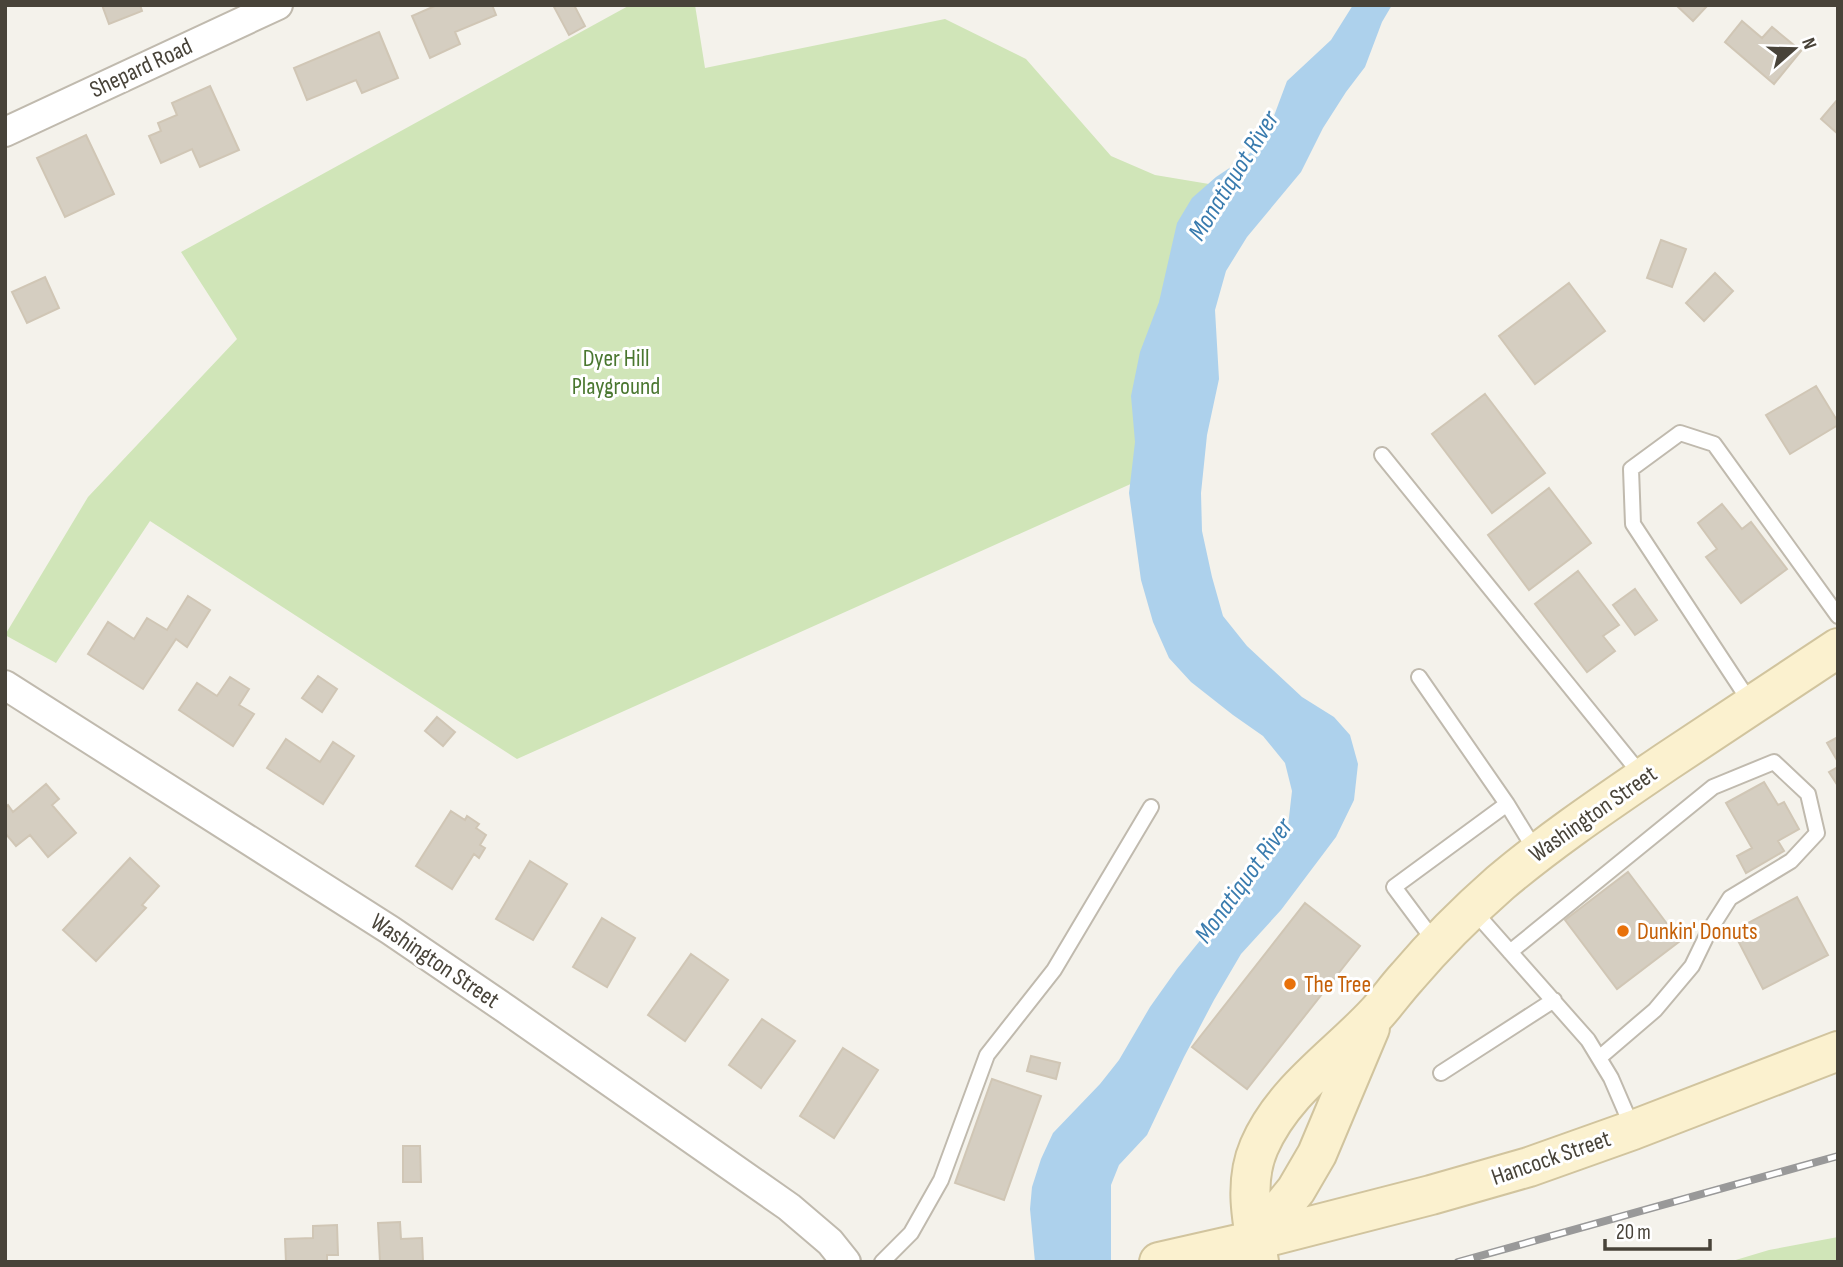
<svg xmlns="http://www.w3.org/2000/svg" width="1843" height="1267" font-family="'Sofia Sans Condensed',sans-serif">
  <rect width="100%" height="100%" fill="#f4f2eb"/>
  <path fill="#d0e5b8" d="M630,5H695L705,68L945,19L1026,59L1111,156L1155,175L1233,188L1153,474L517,759L150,521L56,663L5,635L88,497L237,339L181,252Z
    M1838,1237V1262H1729L1769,1250Z"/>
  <path fill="#add1ec" d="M1353,5H1392L1382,22L1365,67L1346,92L1323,128L1301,172L1247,237L1226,271L1215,310L1219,379L1207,435L1201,493L1202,531L1212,577L1223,616L1247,646L1302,697L1334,717L1350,735L1358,764L1354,800L1336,837L1281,910L1241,954L1214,1000L1184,1057L1147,1135L1119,1165L1111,1185V1262H1035L1030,1209L1032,1187L1041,1159L1053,1133L1100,1084L1119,1060L1150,1007L1177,969L1267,858L1288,826L1292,791L1285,763L1263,736L1233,715L1191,682L1169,658L1153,622L1141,580L1129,493L1135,442L1131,396L1140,352L1159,302L1177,223L1192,198L1216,177L1243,159L1265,140L1287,81L1331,40Z"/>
  <path fill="#d5cec1" stroke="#d0c6b5" stroke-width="2" d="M102,5H140L142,11L109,24Z
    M437,5H492L496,15L455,32L460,44L430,58L412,16Z
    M553,5H574L585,26L569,35Z
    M1676,5H1708L1693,21Z
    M1742,21L1762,38L1772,27L1801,51L1774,84L1725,42Z
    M379,32L398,78L362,93L356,80L307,100L294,68Z
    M210,86L239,150L200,167L192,149L161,163L149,136L161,131L158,123L177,115L172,103Z
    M1838,99V134L1821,119Z
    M86,135L114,194L65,217L37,158Z
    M1661,240L1686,249L1672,287L1647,278Z
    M1715,273L1733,291L1704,321L1686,303Z
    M45,277L59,308L27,323L12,292Z
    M1569,283L1605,331L1535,384L1499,336Z
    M1816,386L1838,422V425L1790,454L1766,415Z
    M1485,394L1545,473L1492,513L1432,434Z
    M1549,488L1591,543L1529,590L1488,535Z
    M1722,504L1742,529L1751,522L1787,569L1741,603L1706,557L1717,549L1698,523Z
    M1578,571L1619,625L1603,636L1615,651L1587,672L1535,604Z
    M1635,589L1657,620L1635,635L1613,605Z
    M188,596L210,610L187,647L176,639L143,689L88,654L108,622L134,639L147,618L167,630Z
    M318,676L337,689L322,712L302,698Z
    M230,677L249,689L239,705L254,714L233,746L179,710L197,683L217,696Z
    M437,717L455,732L443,746L425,731Z
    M1838,737V762L1827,743Z
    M286,739L320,762L333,742L354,756L323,804L267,768Z
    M1838,767V786L1829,772Z
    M1764,782L1778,805L1784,802L1799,829L1778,841L1784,851L1746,873L1737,856L1752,848L1726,803Z
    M46,784L59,799L52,805L76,833L48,857L30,835L16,846L5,833V808L8,805L13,812Z
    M451,811L465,820L467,816L479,824L476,828L486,835L480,845L485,848L479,858L474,854L452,889L416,866Z
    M130,858L159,886L142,905L146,908L96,961L63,930Z
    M530,861L567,884L533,940L496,919Z
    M1628,872L1680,941L1617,989L1565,920Z
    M1797,897L1828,955L1763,989L1733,931Z
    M1305,903L1360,946L1247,1089L1192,1047Z
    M602,918L635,938L607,987L573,967Z
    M691,954L728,980L685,1041L648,1015Z
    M762,1019L795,1041L761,1088L729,1065Z
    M843,1048L878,1070L834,1138L800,1116Z
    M1031,1056L1060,1063L1056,1079L1027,1071Z
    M992,1079L1041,1096L1004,1200L955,1183Z
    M403,1146H420L421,1182H403Z
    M400,1222L401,1239L422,1238L423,1262H380L378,1223Z
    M337,1225L338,1255H327V1262H286L285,1239L313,1238V1226Z"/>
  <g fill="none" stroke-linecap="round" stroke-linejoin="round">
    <defs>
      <path id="service" d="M1382,455L1643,777
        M1419,677L1507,804L1394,887L1435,942
        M1752,705L1633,524L1631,469L1680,433L1714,444L1838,616
        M1507,804L1537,853
        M1473,910L1588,1040L1611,1078L1633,1129
        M1510,952L1713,787L1774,762L1808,794L1817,833L1791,861L1730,898L1709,931L1692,966L1655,1010L1599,1058
        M1441,1073L1554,1000
        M882,1262L911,1233L941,1180L987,1055L1054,970L1151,807"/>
      <path id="minor" d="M5,132L278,5
        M5,685L390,930L506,1009L789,1207L830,1242L846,1262"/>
      <path id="secondary" d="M1256,1240L1296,1190L1317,1154L1370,1028
        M1159,1262L1256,1240L1431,1195L1529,1167L1633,1130L1838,1051
        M1259,1262C1253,1224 1243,1184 1259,1147C1283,1091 1336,1057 1376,1014C1387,1002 1396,989 1407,977C1435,944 1467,912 1500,883C1552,839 1609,801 1666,762C1723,724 1781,686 1838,648"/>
    </defs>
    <use href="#service" stroke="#c0baae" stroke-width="18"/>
    <use href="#minor" stroke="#c0baae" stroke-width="32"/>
    <use href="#secondary" stroke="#d1c49e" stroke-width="42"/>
    <use href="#service" stroke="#fff" stroke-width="14"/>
    <use href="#minor" stroke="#fff" stroke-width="28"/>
    <use href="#secondary" stroke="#fbf1cf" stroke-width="38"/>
    <defs>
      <path id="rail" d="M1458,1262L1838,1156"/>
    </defs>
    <use href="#rail" stroke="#999" stroke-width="8"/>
    <use href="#rail" stroke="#fff" stroke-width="5" stroke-dasharray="16" stroke-linecap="butt"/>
  </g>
  <g fill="#e8710a" stroke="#fff" stroke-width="2.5">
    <circle cx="1623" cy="931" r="7"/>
    <circle cx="1290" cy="984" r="7"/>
  </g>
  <g text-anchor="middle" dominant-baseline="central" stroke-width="6" stroke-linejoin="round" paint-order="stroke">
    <g font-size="24" fill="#484339" stroke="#fff">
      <text transform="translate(141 68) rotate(-25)">Shepard Road</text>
      <text transform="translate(1593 814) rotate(-35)">Washington Street</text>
      <text transform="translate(435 961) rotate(34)">Washington Street</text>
      <text transform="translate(1551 1158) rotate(-19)">Hancock Street</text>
    </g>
    <g font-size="24" fill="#4a7730" stroke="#fff">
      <text x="616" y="358">Dyer Hill<tspan x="616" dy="28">Playground</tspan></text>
    </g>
    <g font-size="24" fill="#c56008" stroke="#fff" text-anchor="start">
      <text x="1637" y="931">Dunkin' Donuts</text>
      <text x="1304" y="984">The Tree</text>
    </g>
    <g font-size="26" font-style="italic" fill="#397bae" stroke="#fff">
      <text transform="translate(1234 176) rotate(-58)">Monatiquot River</text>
      <text transform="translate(1244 881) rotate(-54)">Monatiquot River</text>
    </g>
  </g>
  <rect width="1843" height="1267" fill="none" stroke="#484339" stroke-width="14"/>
  <g transform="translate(1794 49) rotate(70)" stroke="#ffffff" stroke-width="5" paint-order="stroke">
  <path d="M0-5L12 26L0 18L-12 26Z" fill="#484339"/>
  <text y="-10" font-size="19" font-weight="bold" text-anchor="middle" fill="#484339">N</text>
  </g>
  <path d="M1605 1239v10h105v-10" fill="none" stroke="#484339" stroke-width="3.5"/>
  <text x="1616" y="1239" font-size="21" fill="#484339" stroke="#ffffff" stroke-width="5" paint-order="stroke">20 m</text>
</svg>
